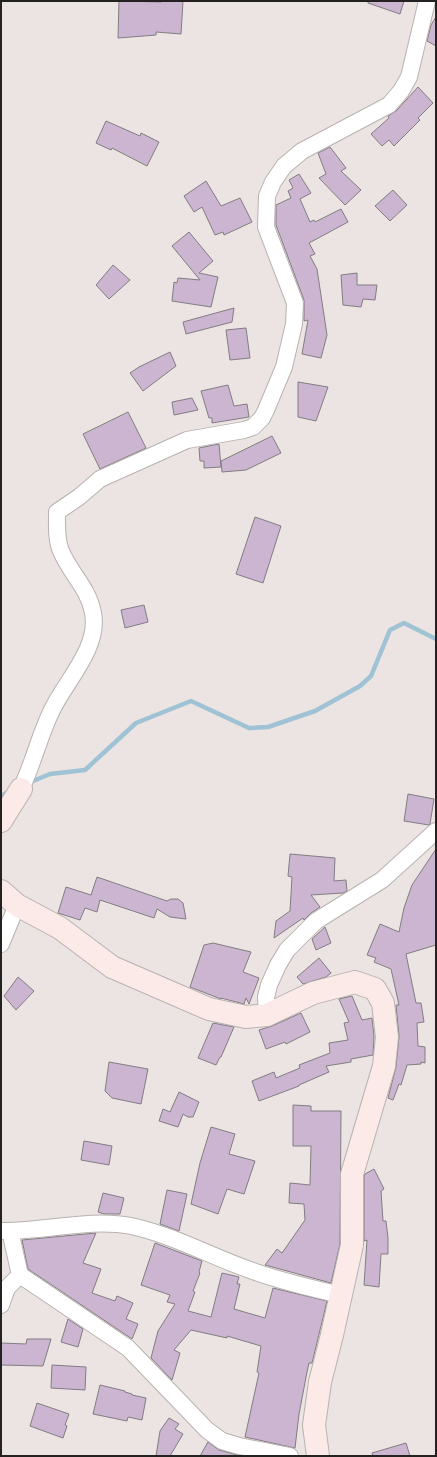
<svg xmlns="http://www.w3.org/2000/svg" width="437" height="1457" font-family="'IBM Plex Serif',serif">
  <rect width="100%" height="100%" fill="#ebe4e2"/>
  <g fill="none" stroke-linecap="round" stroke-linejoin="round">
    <path stroke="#9fc2d5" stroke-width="4.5" d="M28,783L50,774L85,770L136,723L191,701L249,728L268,727L315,711L360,686L371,676L390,630L404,623L436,639
      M1,796L10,791"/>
  </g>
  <path fill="#ccb5d1" stroke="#817d82" d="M119,1L161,2V1H183L181,34L156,32V35L118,38Z
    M368,1H404L400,14L368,3Z
    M436,17V46L427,41L431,25Z
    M418,87L433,103L418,118L420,120L394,146L389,140L382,146L371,134L389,118L388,116L396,111Z
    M106,121L140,136L141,133L159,142L147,166L112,148L111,150L96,143Z
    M330,147L346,168L341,171L361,190L345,205L319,178L326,174L318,153Z
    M299,174L311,193L300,199L310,222L314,220L315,222L341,209L348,222L309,243L315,254L310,256L317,269L327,335L321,358L302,354L308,320L304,321V300L276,225V205L291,198L288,191L293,188L289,180Z
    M206,181L221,206L240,198L252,222L224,235L223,232L215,235L202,207L194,212L184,196Z
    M393,190L407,205L390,221L375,206Z
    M189,232L213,261L199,273L218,277L211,307L172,301L174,282L177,283L178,278L200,280L172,246Z
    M113,265L130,280L109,299L96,285Z
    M357,273V285H377L375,300L363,299L361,307L343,305L341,275Z
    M234,308L232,322L186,334L183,322Z
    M246,328L250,358L230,360L226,330Z
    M170,352L176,366L143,391L130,373L139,367Z
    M298,382L328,387L316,421L298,417Z
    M228,385L234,406L247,404L249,417L212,423V418H209L201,391Z
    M192,398L198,410L174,415L172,402Z
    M128,412L146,448L100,469L83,434Z
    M272,436L281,453L246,470L222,472L221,461Z
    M219,444L221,467L204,468V461H200L199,448Z
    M255,517L281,526L263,583L236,574Z
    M144,605L148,622L125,628L121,610Z
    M408,794L434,799L430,824L429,825L404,821Z
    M436,849V945L406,954L416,1003H421L424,1022L417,1023L418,1046L425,1047V1063L421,1062V1064L407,1065L401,1085L399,1084L393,1100L388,1098L396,1067L399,1036L396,1005H399L391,969L374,962L376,958L367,955L380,924L399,932L404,908L412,885Z
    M290,854L335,858L334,881L346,880L347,891L343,893L311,895L320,907L311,913L304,920L303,918L274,938L276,921L290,911L292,877L288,876Z
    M97,877L167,901L171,899H178L183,903L186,919L170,917L157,909L154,918L100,900L97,912L85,908L80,920L58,913L66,887L91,895Z
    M325,927L331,943L316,950L312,939Z
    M213,943L251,952L243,972L259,978L249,1004L246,998L244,1004L221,998V999L190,987L204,945Z
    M319,958L331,973L326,977L303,984L297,977Z
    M18,977L34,991L16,1010L4,996Z
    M352,996L362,1020L372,1018L374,1037L373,1055L351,1059V1062L326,1066L329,1072L299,1085V1086L259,1101L252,1081L274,1072L276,1078L300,1068L299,1065L330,1053L329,1043L348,1040L344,1023L349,1022L339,999Z
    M301,1013L310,1032L286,1044L285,1042L266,1049L259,1030L272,1026Z
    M213,1023L234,1027L221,1057H220L216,1065L198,1058Z
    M109,1062L148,1069L141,1104L112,1098L105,1091Z
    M179,1092L199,1102L193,1117H188L183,1114L178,1127L159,1121L163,1109L170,1112Z
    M293,1105L311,1106V1111H341L340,1244L331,1283L265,1265L277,1249L282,1253L305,1220L304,1204L289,1203L290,1183L310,1185L311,1146H293Z
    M211,1127L235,1134L229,1154L255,1161L244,1194L227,1189L218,1214L191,1204L200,1163Z
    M84,1141L112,1146L109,1165L81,1160Z
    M374,1169L384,1189L381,1191L383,1221H386L388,1238V1254H381L379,1287L364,1285L367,1240L364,1241V1176L365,1174Z
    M167,1190L187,1194L179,1231L160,1224Z
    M103,1193L124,1198L120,1214H104L98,1212Z
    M96,1233L83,1263L101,1269L92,1293L115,1301L117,1296L133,1303L126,1319L138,1324L132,1339L28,1269L22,1240Z
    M155,1243L202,1261L199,1272L200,1273L193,1291L195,1292L188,1311L211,1317L222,1273L239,1277L237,1284H240L234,1309L265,1318L273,1288L327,1301L312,1363H309L307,1372L299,1414L295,1448L245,1437L259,1373L257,1372L261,1346L227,1336V1338L191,1330L174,1350L180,1353L172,1380L151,1358L158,1331L175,1304L167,1302L170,1295L141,1285Z
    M68,1319L83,1329L78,1347L61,1342Z
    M27,1339H51L43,1366L1,1365V1343L26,1344Z
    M52,1365L86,1367L85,1390L51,1388Z
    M100,1385L125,1391V1392L132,1394V1395L146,1398L142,1420L128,1417L127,1421L93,1414Z
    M37,1403L69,1414L65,1425L67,1426L63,1438L30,1426Z
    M169,1418L179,1424L175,1429L183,1434L170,1456H156L160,1431Z
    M208,1442L219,1450L241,1456H200Z
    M406,1443L410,1456H373L372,1453Z"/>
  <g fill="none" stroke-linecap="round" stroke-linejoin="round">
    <defs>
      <path id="street" d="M21,789C33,764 39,737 51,712C64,683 100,648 93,613C89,589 70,573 61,551C56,540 57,524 57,512L79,497L100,479L187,440L244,430L253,427L262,418L266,410L284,367L294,324L295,303L266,227L267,196L273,182L284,166L302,151L389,105L401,91L409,77L427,1
        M1,944L17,905
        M267,1015L266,997L269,985L278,965L287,950L316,921L382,880L436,831
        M1,1231C44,1232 88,1218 131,1226C173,1235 210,1256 250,1270C280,1281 310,1288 341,1295
        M20,1275L128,1348L207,1430L222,1441L239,1446L290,1456
        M1,1305L7,1288L20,1275L10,1231"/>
      <path id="secondary" d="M1,821L21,789
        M1,891L17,905L60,928L112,967L209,1009L246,1017L267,1015L313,993L355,982L375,989L383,1003L387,1037L384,1066L352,1174V1245L332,1335L320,1382L314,1425L318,1456"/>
    </defs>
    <use href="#street" stroke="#b9b2b0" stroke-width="18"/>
    <use href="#secondary" stroke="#b9b2b0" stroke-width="24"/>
    <use href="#street" stroke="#fff" stroke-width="16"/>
    <use href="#secondary" stroke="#fbeae8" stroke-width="22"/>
  </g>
  <rect width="437" height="1457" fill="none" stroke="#242221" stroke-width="4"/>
</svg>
